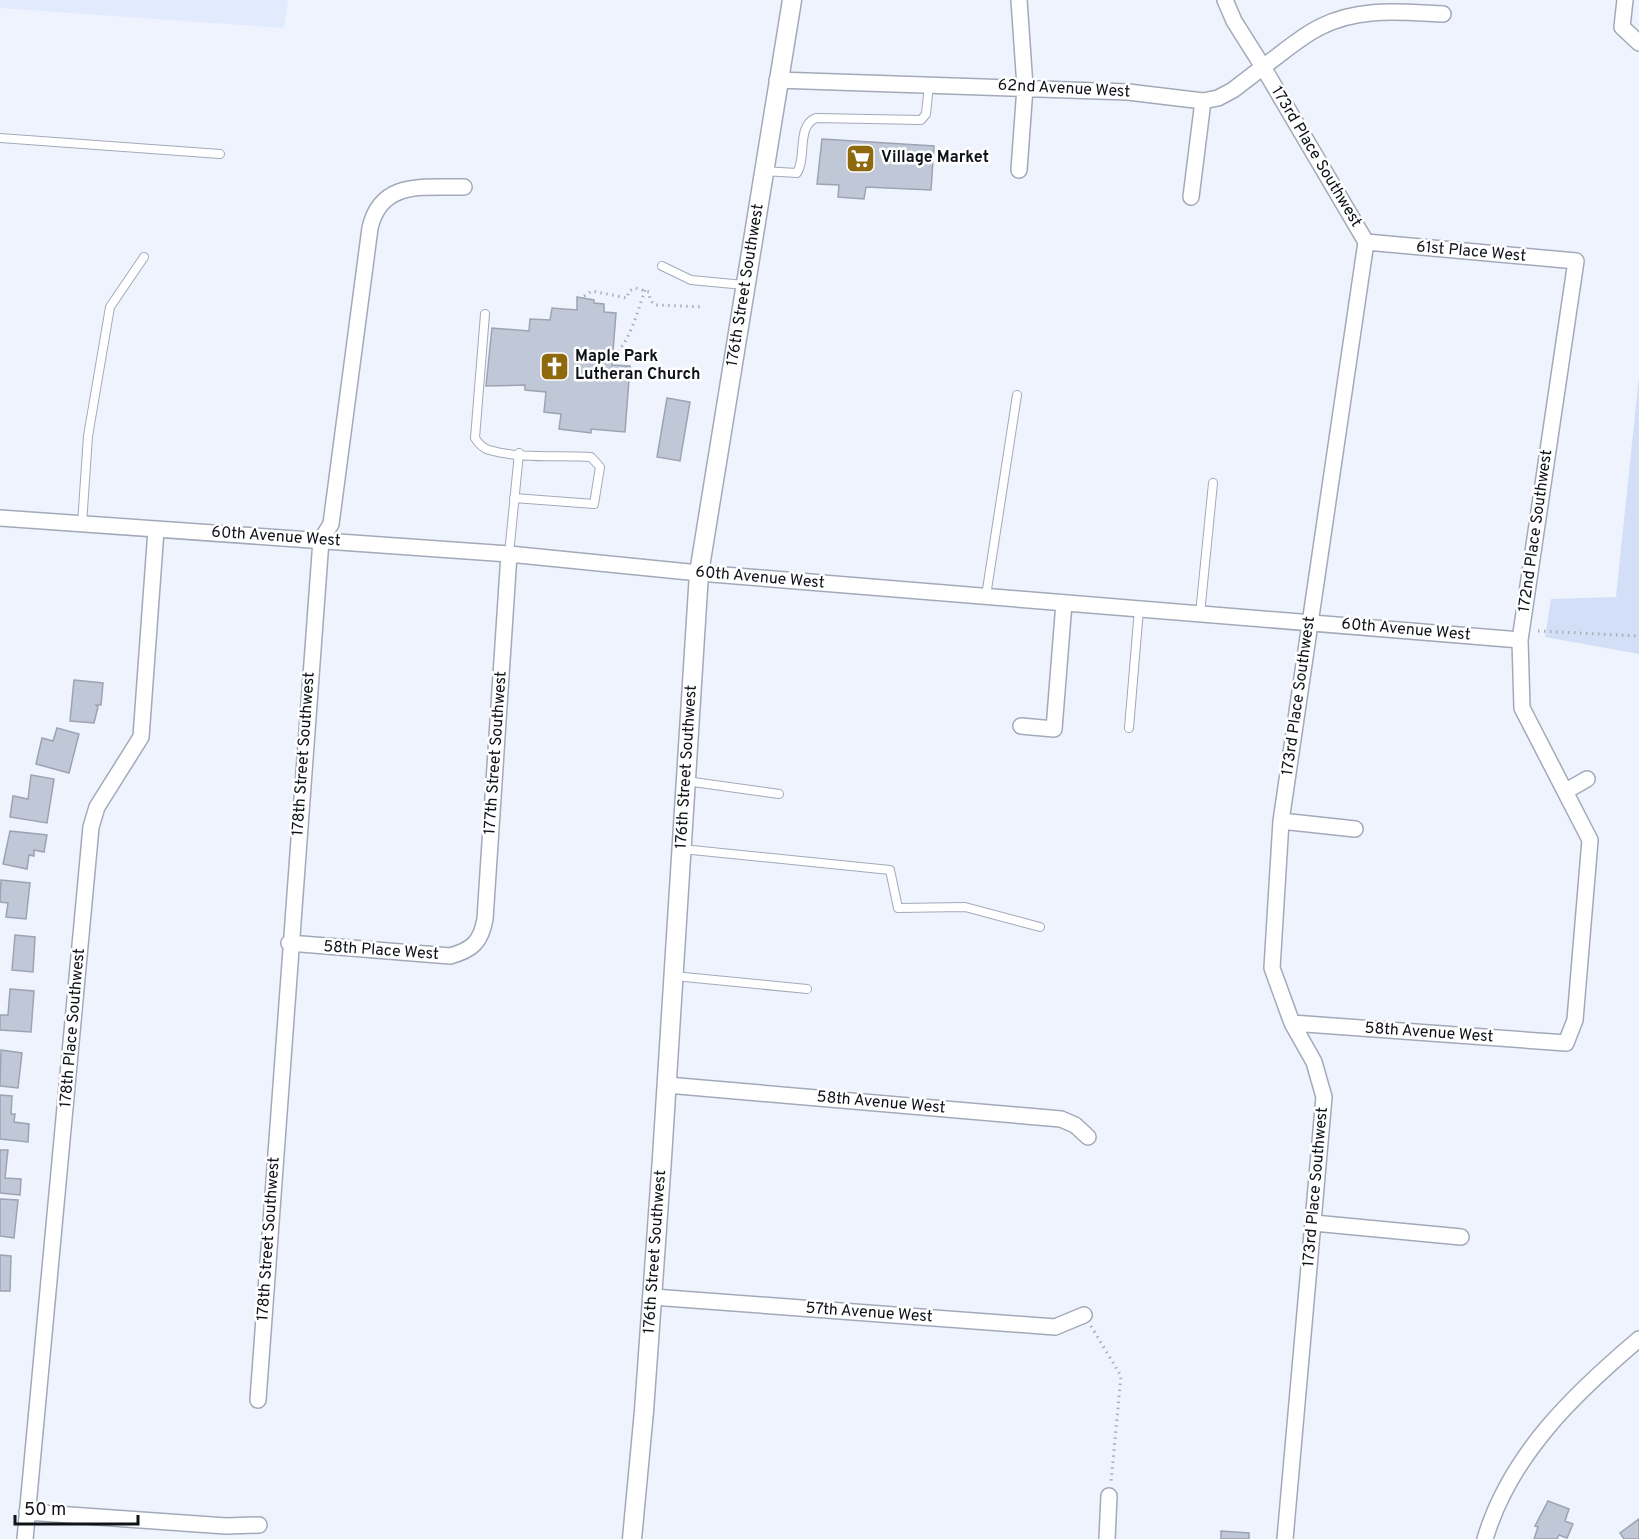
<svg xmlns="http://www.w3.org/2000/svg" width="1639" height="1539" font-family="Overpass,sans-serif">
  <rect width="100%" height="100%" fill="#eef3fd"/>
  <path fill="#e1ebfd" d="M0,0H288L284,28L0,8Z"/>
  <path fill="#d2dff6" d="M1639,376V654L1545,637L1551,599L1616,597Z"/>
  <path fill="#c0c8d7" stroke="#9ca3b2" stroke-width="1.5" d="M822,139L934,146L931,190L866,187L864,199L838,197L839,185L817,184Z
    M577,297L594,300V303L604,304V312L616,313L612,365L630,366L625,432L591,429V433L559,429L561,414L544,412L546,392L525,390V385L486,386L492,328L529,331L530,319L550,320L552,308L577,310Z
    M667,398L690,402L680,461L657,457Z
    M74,680L103,683L101,705H96L98,707L94,723L70,721Z
    M57,728L79,734L69,773L36,764L42,738L53,741Z
    M31,775L54,779L47,823L10,817L13,796L28,799Z
    M10,831L47,835L44,852L34,850V856L29,855L27,869L3,864Z
    M1,880L30,883L26,919L6,917L8,903L0,902Z
    M15,935L35,937L33,972L12,970Z
    M10,989L34,991L31,1032L0,1030V1015H8Z
    M1,1050L22,1053L18,1088L0,1086Z
    M0,1095L12,1096L11,1114H15L14,1122L29,1124L28,1142L0,1139Z
    M0,1150H8L5,1178L21,1179L20,1195L0,1193Z
    M0,1199L18,1200L14,1238L0,1236Z
    M0,1255L11,1256L10,1291H0Z
    M1548,1501L1569,1509L1565,1521L1573,1524L1567,1538L1559,1535L1557,1539H1534L1538,1527L1535,1526Z
    M1639,1519V1539H1624L1620,1533Z
    M1221,1531L1249,1533V1539H1221Z"/>
  <g fill="none" stroke-linecap="round" stroke-linejoin="round">
    <defs>
      <path id="service" d="M0,138L220,154
        M763,171L797,173C807,157 796,126 816,118L921,120L926,114L929,84
        M662,266L691,280L744,285
        M485,314L475,438C478,443 483,448 489,450C520,459 558,455 591,457L600,467L594,504L514,498
        M82,524L88,436L110,307L144,257
        M509,554L519,453
        M986,596L1017,395
        M1200,614L1213,483
        M1129,728L1139,609
        M686,781L779,794
        M682,849L890,870L898,908L965,907L1040,927
        M674,976L807,989"/>
      <path id="minor" d="M1625,0L1622,27L1639,43
        M777,80L1128,92L1203,101L1218,98L1233,90L1263,67L1234,21L1225,0
        M1019,170L1025,87L1019,0
        M1191,197L1203,101
        M0,518L509,554L699,573L1520,640
        M1021,726L1054,729L1064,603
        M1566,791L1587,779
        M1281,821L1355,829
        M289,943L450,956C472,950 481,942 485,919L509,554
        M1292,1023L1566,1043L1575,1020L1590,840L1522,708L1520,640L1576,261L1366,242
        M667,1085L1061,1119L1075,1125L1088,1137
        M1314,1223L1461,1237
        M653,1297L1055,1327L1084,1315
        M258,1400L321,540L331,524L370,228C381,179 425,188 464,187
        M27,1512L226,1526L259,1525
        M25,1539L91,827L97,807L141,737L156,530
        M1107,1539L1109,1496
        M1285,1539L1324,1097L1314,1062L1292,1023L1272,968L1281,821L1366,242L1263,67C1281,54 1300,37 1320,27C1359,7 1400,12 1443,14
        M1485,1539C1510,1455 1574,1394 1639,1339"/>
      <g id="tertiary">
        <path id="s1" d="M632,1539L644,1411L662,1158L699,573L792,0"/>
      </g>
    </defs>
    <use href="#service" stroke="#a2aab9" stroke-width="10"/>
    <use href="#minor" stroke="#a2aab9" stroke-width="18"/>
    <use href="#tertiary" stroke="#a2aab9" stroke-width="21"/>
    <path stroke="#aaaeb6" stroke-width="3" stroke-dasharray="1.5 4.5" stroke-linecap="butt" d="M584,296L592,291L627,298L629,291L635,288L649,292L650,300L655,305L704,307
      M614,356C631,339 637,313 645,290
      M1538,631L1639,636
      M1091,1326L1121,1376L1111,1482"/>
    <use href="#service" stroke="#fff" stroke-width="8"/>
    <use href="#minor" stroke="#fff" stroke-width="15"/>
    <use href="#tertiary" stroke="#fff" stroke-width="18"/>
  </g>
  <defs>
    <symbol id="supermarket-square" viewBox="-11 -11 22 22"><rect x="-9" y="-9" width="18" height="18" rx="4" fill="#8e690d" stroke="#fff"/><path d="M-6-5.5h2.5l.6 2H6L4.5 2H-2.5L-4.4-4H-6ZM-1.5 3.2a1.3 1.3 0 1 0 .1 0ZM3 3.2a1.3 1.3 0 1 0 .1 0Z" fill="#fff"/></symbol>
    <symbol id="church-square" viewBox="-11 -11 22 22"><rect x="-9" y="-9" width="18" height="18" rx="4" fill="#8e690d" stroke="#fff"/><path d="M-1.2-6h2.4v3.5h3.3v2.4h-3.3V6h-2.4V-.1h-3.3v-2.4h3.3Z" fill="#fff"/></symbol>
  </defs>
  <g fill-rule="evenodd">
    <use href="#supermarket-square" x="844" y="142" width="33" height="33"/>
    <use href="#church-square" x="538" y="350" width="33" height="33"/>
  </g>
  <g text-anchor="middle" dominant-baseline="central" stroke-width="5" stroke-linejoin="round" paint-order="stroke">
    <g font-size="16" fill="#0f1217" stroke="#fff">
      <text transform="translate(1064 89) rotate(3)">62nd Avenue West</text>
      <text transform="translate(1316 157) rotate(59)">173rd Place Southwest</text>
      <text transform="translate(1471 252) rotate(5)">61st Place West</text>
      <text stroke="none"><textPath href="#s1" startOffset="1260">176th Street Southwest</textPath></text>
      <text transform="translate(1536 531) rotate(-82)">172nd Place Southwest</text>
      <text transform="translate(276 537) rotate(4)">60th Avenue West</text>
      <text transform="translate(760 578) rotate(5)">60th Avenue West</text>
      <text transform="translate(1406 630) rotate(5)">60th Avenue West</text>
      <text transform="translate(1299 696) rotate(-82)">173rd Place Southwest</text>
      <text transform="translate(496 753) rotate(-86)">177th Street Southwest</text>
      <text transform="translate(304 754) rotate(-86)">178th Street Southwest</text>
      <text stroke="none"><textPath href="#s1" startOffset="774">176th Street Southwest</textPath></text>
      <text transform="translate(381 951) rotate(4)">58th Place West</text>
      <text transform="translate(73 1028) rotate(-85)">178th Place Southwest</text>
      <text transform="translate(1429 1033) rotate(4)">58th Avenue West</text>
      <text transform="translate(881 1103) rotate(5)">58th Avenue West</text>
      <text transform="translate(1316 1187) rotate(-85)">173rd Place Southwest</text>
      <text transform="translate(269 1239) rotate(-86)">178th Street Southwest</text>
      <text stroke="none"><textPath href="#s1" startOffset="288">176th Street Southwest</textPath></text>
      <text transform="translate(869 1313) rotate(4)">57th Avenue West</text>
    </g>
    <g font-size="16" font-weight="bold" fill="#0f1217" stroke="#fff" text-anchor="start">
      <text x="881" y="158">Village Market</text>
      <text x="575" y="357">Maple Park<tspan x="575" dy="18">Lutheran Church</tspan></text>
    </g>
  </g>
  <path d="M15 1515v9h123v-9" fill="none" stroke="#0f1217" stroke-width="3"/>
  <text x="24" y="1515" font-size="18" fill="#0f1217" stroke="#ffffff" stroke-width="4.5" paint-order="stroke">50 m</text>
</svg>
